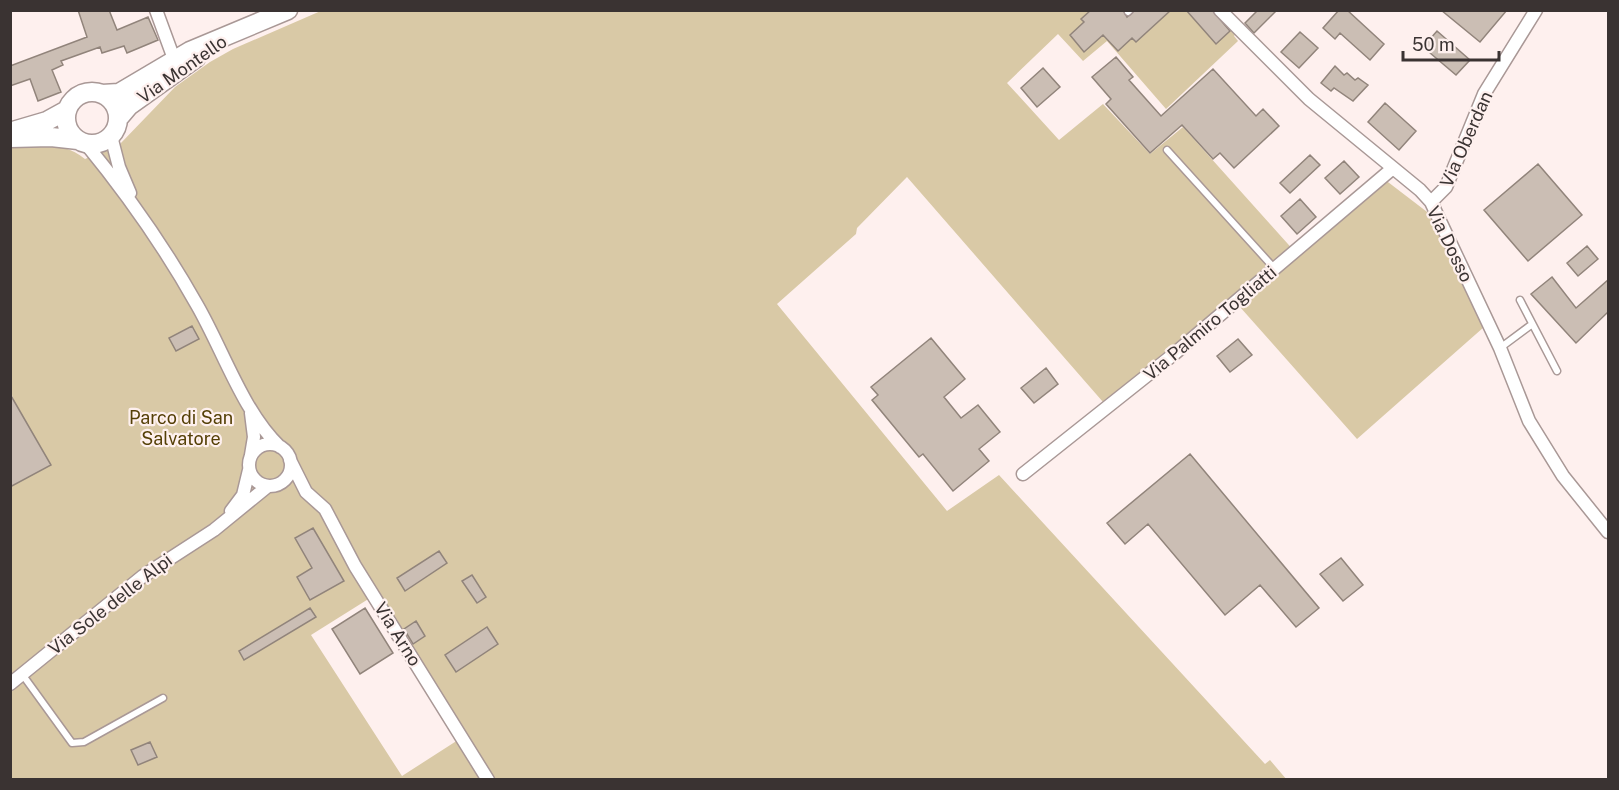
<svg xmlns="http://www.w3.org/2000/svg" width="1619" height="790" font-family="'Public Sans',sans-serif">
  <rect width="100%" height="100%" fill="#fef0ee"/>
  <path fill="#d9c9a6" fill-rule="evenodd" d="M323,10L1216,11L1236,33L1234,36L1238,41L1166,109L1107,41L1083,61L1058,34L1007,83L1059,140L1103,104L1150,154L1183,127L1296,253L1384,179L1435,218L1484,327L1357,439L1232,298L1103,402L907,177L857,228L856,234L777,304L947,511L999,475L1265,764L1270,760L1287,780L11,779L10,403L14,400L11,393V148C40,146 61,140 85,159L120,144L175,87L210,62L233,49ZM370,598L458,740L402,776L311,635Z"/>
  <path fill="#cbbeb4" stroke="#91847b" stroke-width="1.5" d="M78,10H109L117,30L148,17L158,40L127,53L124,46L102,53L100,47L61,61L63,65L52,70L61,92L38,101L30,79L10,86V66L87,37Z
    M1091,10H1123L1127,17L1135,10H1171L1136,42L1132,38L1118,51L1103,35L1084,52L1070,35L1084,22L1081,19Z
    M1186,10H1212L1230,31L1216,44Z
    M1258,10H1277L1254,33L1245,23Z
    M1339,10H1347L1384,44L1370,60L1340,33L1335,39L1323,28Z
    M1441,10H1507L1480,42Z
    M1437,31L1470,60L1456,75L1423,47Z
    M1300,32L1318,48L1299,68L1281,52Z
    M1116,57L1133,77L1129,80L1161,116L1213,69L1256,116L1263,109L1279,126L1234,168L1220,153L1213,159L1182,125L1150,153L1106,104L1111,99L1092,77Z
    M1335,66L1344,75L1347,73L1355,80L1358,78L1368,85L1353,101L1334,88L1331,91L1321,83Z
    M1043,68L1060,87L1037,107L1021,88Z
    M1385,103L1416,131L1399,150L1368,122Z
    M1310,155L1320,165L1290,193L1280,183Z
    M1344,161L1359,177L1340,194L1325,178Z
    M1538,164L1582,215L1528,261L1484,210Z
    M1300,199L1316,217L1297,234L1281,216Z
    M1587,246L1598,259L1578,276L1567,263Z
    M1552,277L1576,308L1608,280V312L1576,343L1531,294Z
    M192,326L199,339L176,351L169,338Z
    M931,338L965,379L944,397L961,418L978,405L1000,432L979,449L989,461L953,491L923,454L919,457L872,400L878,395L871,387Z
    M1238,339L1252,355L1230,372L1217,356Z
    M1046,368L1058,384L1034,403L1021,388Z
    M10,394L51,465L10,487Z
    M1190,454L1319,608L1296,627L1260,585L1225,615L1148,524L1125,544L1107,523Z
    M313,528L344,581L310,600L297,577L312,568L295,538Z
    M439,551L447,563L405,591L397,578Z
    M1341,558L1363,585L1343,601L1320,574Z
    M472,575L486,597L477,603L462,581Z
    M310,608L316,617L244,660L239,651Z
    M365,608L393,653L360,674L332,629Z
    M416,621L425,636L413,644L404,629Z
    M487,627L498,644L456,672L445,655Z
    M150,742L157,757L138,765L131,750Z"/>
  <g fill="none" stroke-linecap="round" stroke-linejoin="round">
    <defs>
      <path id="lane" d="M1128,12L1130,10
        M1167,150L1275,269
        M1520,300L1557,371
        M1500,348L1531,325
        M22,674L72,743L84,742L163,698"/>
      <path id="street" d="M156,10L174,59L173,65
        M1220,10L1309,99L1420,190L1431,202L1500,348L1529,421L1563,476L1608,532
        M111,136L119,167L130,193
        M86,144C127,194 165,248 197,305C223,350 243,412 280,447
        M1431,202L1446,187L1484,94L1536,10
        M251,413L254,437L251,455
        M249 465a21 21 0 1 1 42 0a21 21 0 1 1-42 0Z
        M290,460L306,492L325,509L355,566L488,780
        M1023,474L1174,354L1393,168
        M231,511L243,495L249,470
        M10,684L143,576L214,530L268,486"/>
      <path id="secondary" d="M66 118a26 26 0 1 1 52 0a26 26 0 1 1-52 0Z
        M102,94L119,93L190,51L288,10
        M118,119L129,106L196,58
        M13,131L47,121L67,110
        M10,138L51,137L78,140"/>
    </defs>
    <use href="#lane" stroke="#a99896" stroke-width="9"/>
    <use href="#street" stroke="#a99896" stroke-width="15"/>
    <use href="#secondary" stroke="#a99896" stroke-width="21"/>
    <use href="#lane" stroke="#fff" stroke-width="6"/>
    <use href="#street" stroke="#fff" stroke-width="12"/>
    <use href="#secondary" stroke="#fff" stroke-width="18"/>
  </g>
  <g text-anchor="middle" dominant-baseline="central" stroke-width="4.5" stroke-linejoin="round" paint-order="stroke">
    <g font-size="18" fill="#3a3332" stroke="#fef0ee">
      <text transform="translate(182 69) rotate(-35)">Via Montello</text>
      <text transform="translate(1466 139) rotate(-66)">Via Oberdan</text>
      <text transform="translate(1450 244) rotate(64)">Via Dosso</text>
      <text transform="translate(1210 323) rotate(-40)">Via Palmiro Togliatti</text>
      <text transform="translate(110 604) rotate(-38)">Via Sole delle Alpi</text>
      <text transform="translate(398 634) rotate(58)">Via Arno</text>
    </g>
    <g font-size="18" fill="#543f06" stroke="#fef0ee">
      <text x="181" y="417">Parco di San<tspan x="181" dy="21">Salvatore</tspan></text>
    </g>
  </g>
  <rect width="1619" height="790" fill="none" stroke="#3a3332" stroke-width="24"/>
  <path d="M1403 51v9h96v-9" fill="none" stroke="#3a3332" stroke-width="3"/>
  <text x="1412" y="51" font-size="18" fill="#3a3332" stroke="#fef0ee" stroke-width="4.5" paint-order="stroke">50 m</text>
</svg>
